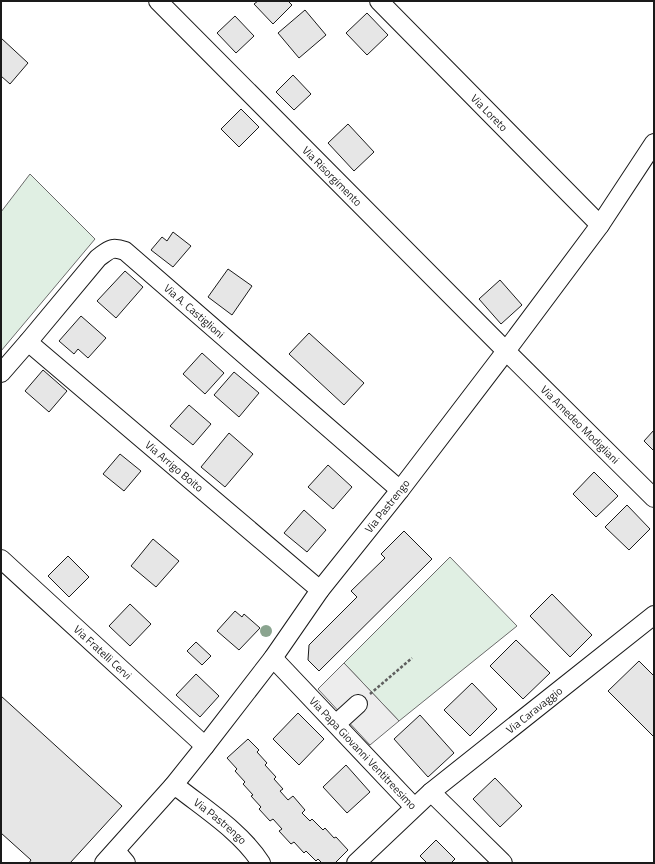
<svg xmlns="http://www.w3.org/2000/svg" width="655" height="864" font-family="'Titillium Web',sans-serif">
  <rect width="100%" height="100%" fill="#fff"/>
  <path fill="#e0efe3" stroke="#6a6a6a" d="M30,174L95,239L1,351V212Z
    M450,557L517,626L399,721L344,663Z"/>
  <path fill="#ededed" stroke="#6a6a6a" d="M344,663L399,721L370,745L318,689Z"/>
  <path fill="#e6e6e6" stroke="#1a1a1a" d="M258,1H288L292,5L273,24L254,4Z
    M305,10L326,35L299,58L278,33Z
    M367,13L388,35L367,55L346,33Z
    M235,16L254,36L236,53L217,33Z
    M1,38L28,63L10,84L1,76Z
    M293,75L311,94L294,110L276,92Z
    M241,109L259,127L239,147L221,129Z
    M348,124L374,152L354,171L328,143Z
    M173,232L191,246L173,267L151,250L162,237L167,241Z
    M228,269L252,286L232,315L208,297Z
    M125,271L143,287L116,318L97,301Z
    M500,280L522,305L501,324L479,299Z
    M81,316L106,338L88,358L78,349L74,354L59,341Z
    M309,333L364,383L344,405L289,354Z
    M202,353L224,373L205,394L183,374Z
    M43,370L67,391L49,412L25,391Z
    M234,372L259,393L239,417L214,395Z
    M189,405L211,424L193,445L170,426Z
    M654,430V451L644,441Z
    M229,433L253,454L225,487L201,467Z
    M120,454L141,471L124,491L103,474Z
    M328,465L352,487L333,509L308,487Z
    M594,472L618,496L596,517L573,494Z
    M627,505L650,529L629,550L605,527Z
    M304,510L326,530L307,552L284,533Z
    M404,531L432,559L319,671L308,660L309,645L357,597L351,591L385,558L381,554Z
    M153,539L179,561L156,587L131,566Z
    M68,556L89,577L69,597L48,576Z
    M552,594L592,635L570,657L530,616Z
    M130,604L151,624L130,646L109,626Z
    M235,611L242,617L244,614L260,628L239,650L217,631Z
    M516,640L550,673L523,699L490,666Z
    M196,642L211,656L202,665L187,651Z
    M639,661L654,676V737L608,691Z
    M196,674L219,696L200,717L176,695Z
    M472,683L497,709L470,736L444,710Z
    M1,696L122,806L70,863H29L31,860L1,833Z
    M298,713L324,739L299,765L273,739Z
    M420,715L454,753L428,777L394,739Z
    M248,739L259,750L257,752L267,763L265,765L276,777L274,779L283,789L280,791L288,800L293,796L305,810L302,813L310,821L312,819L323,830L325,828L334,838L336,837L348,850L335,863H322L318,859L316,861L306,851L304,853L294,842L291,844L279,831L282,829L273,819L270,821L259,809L261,807L251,796L253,795L243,784L245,782L235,771L237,769L227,758Z
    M346,765L370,792L347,813L323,787Z
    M495,778L522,806L500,827L473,799Z
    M436,840L455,859L451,863H427L420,856Z"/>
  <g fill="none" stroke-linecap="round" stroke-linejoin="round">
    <defs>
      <g id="minor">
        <path id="s1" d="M158,1L506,351L654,498"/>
        <path id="s2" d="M379,1L600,225"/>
        <path id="s3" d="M28,342L320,590"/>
        <path id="s4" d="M1,373L28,342L98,258C109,250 111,246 125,251L400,490"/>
        <path id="s5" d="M1,559L205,746"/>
        <path id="s6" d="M273,658L414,807"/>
        <path d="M336,724L358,704"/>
        <path id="s7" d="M173,786L181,790C208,811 243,834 261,863"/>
        <path d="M431,792L503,863"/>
        <path d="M116,851L126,863"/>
        <path id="s8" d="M104,863L173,786L205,746L273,658L320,590L400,490L506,351L600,225L654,143"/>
        <path id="s9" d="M356,863L431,792L654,615"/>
      </g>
    </defs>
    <use href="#minor" stroke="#1a1a1a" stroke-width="20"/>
    <path stroke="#5f5f5f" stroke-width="2.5" stroke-dasharray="3 2" stroke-linecap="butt" d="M370,694L412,658"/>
    <use href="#minor" stroke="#fff" stroke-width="18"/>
  </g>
  <circle fill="#8aa48f" cx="266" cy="631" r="6"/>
  <g text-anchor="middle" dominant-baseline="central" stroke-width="3" stroke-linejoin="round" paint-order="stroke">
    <g font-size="11" fill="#1a1a1a" stroke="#fff">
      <text stroke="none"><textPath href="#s2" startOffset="157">Via Loreto</textPath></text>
      <text stroke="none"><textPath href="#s1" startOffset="247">Via Risorgimento</textPath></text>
      <text stroke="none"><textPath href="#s4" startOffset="272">Via A. Castiglioni</textPath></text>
      <text stroke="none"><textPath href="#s1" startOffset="598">Via Amedeo Modigliani</textPath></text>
      <text stroke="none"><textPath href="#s3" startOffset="192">Via Arrigo Boito</textPath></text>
      <text stroke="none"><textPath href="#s8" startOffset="456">Via Pastrengo</textPath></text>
      <text stroke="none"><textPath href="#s5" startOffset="138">Via Fratelli Cervi</textPath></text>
      <text stroke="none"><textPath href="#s9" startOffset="235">Via Caravaggio</textPath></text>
      <text stroke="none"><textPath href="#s6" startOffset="131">Via Papa Giovanni Ventitreesimo</textPath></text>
      <text stroke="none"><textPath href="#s7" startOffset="59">Via Pastrengo</textPath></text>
    </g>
  </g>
  <rect width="655" height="864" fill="none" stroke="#1a1a1a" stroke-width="4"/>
</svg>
